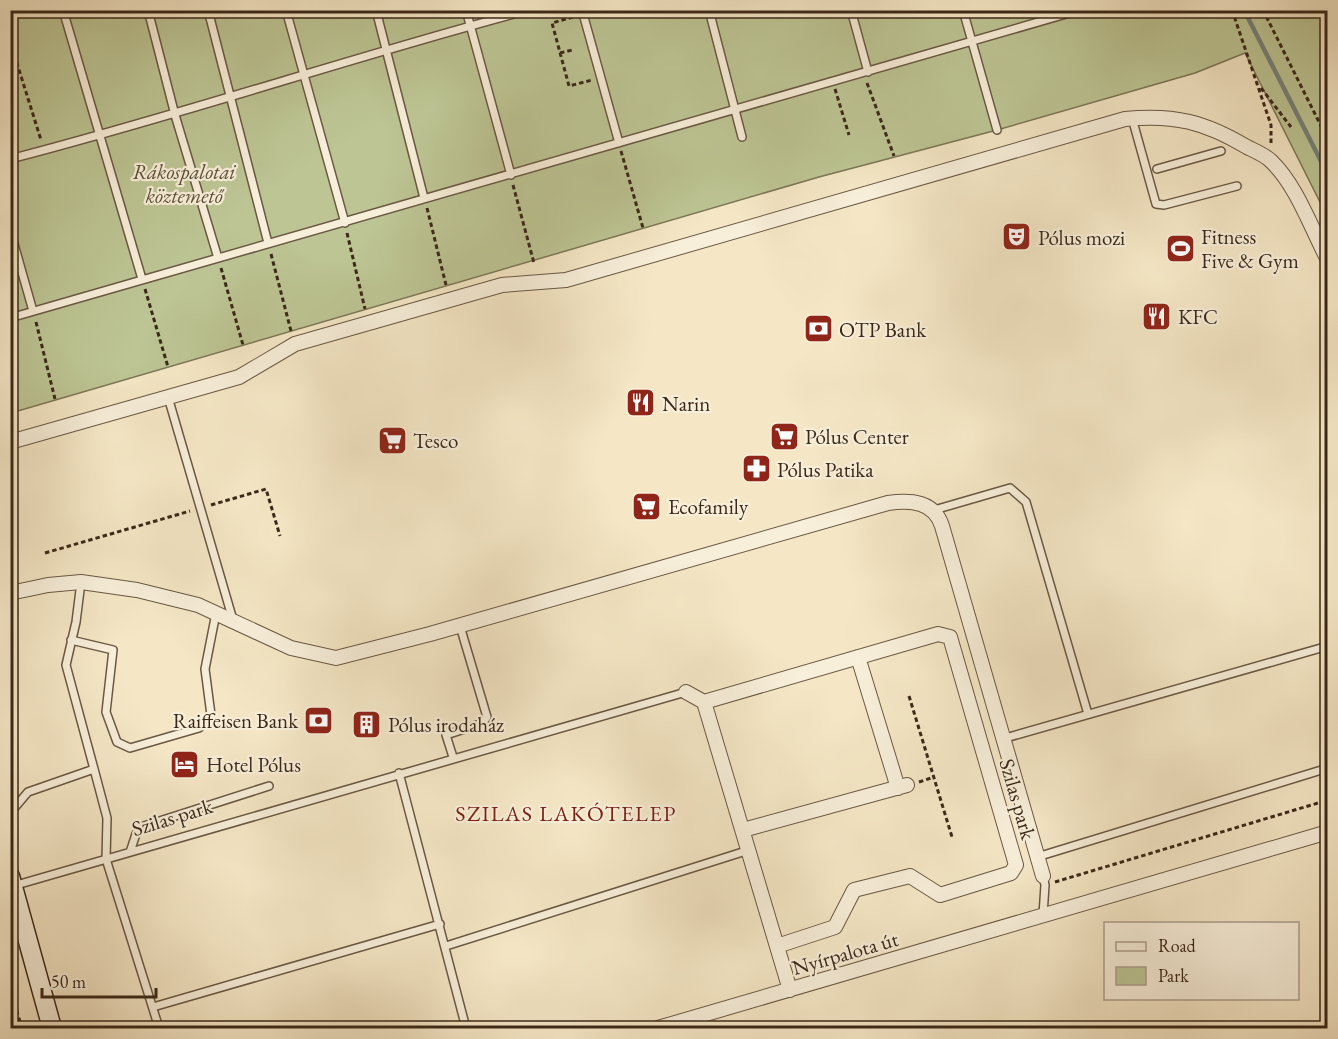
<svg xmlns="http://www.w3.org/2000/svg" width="1338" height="1039" font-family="'EB Garamond',serif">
  <rect width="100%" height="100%" fill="#f5e7c6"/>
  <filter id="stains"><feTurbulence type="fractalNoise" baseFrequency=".00333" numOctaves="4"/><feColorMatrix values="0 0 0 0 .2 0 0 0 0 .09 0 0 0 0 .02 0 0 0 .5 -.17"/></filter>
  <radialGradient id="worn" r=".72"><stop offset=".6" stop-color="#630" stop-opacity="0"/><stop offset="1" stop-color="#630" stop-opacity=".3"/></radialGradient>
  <path fill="#bdc594" stroke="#7c7656" stroke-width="1.5" d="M11,11H1327V216L1245,53L1195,73L997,130L819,177L11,413Z"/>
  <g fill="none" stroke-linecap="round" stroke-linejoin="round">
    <path stroke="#76827b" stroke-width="4.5" d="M1244,10L1328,175"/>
    <defs>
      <path id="service" d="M63,10L142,279
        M148,10L175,115L218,258
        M208,10L268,243
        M286,10L345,223
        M376,10L424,198
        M466,10L511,175
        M582,10L619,143
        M709,10L742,137
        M851,10L868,72
        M963,10L997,130
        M1132,118L1156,204L1164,205L1237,186
        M10,159C185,114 355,56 529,10
        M1157,169L1221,151
        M10,230L33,311
        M10,318L1080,10
        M168,397L233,620
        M934,510L1010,488L1026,502L1088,714
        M71,640L113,650L106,712L117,742L130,748L199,728L211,715L205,669L216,613
        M1002,739L1328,646
        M453,757L446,735L483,723L487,717L460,626
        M94,769L107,818L106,859L159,1028
        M399,773L466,1028
        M10,813L28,792L94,769L66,665L76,622L81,582
        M130,852L136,834L144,826L269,786
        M1037,857L1328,768
        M1043,876L1045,885L1043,915
        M13,886L686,692
        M446,946L749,850
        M153,1007L440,924"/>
      <path id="minor" d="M10,442L239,377L295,344L502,285L566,280L1125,119C1174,114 1205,122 1247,147C1255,151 1265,155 1271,161C1297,186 1311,228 1328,260
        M10,593L48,585L81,582L137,590L198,605L291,648L336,658L430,634L888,503C911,500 934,501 942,526L1043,876
        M858,657L898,788
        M686,692L704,702L790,990
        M704,702L938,634L950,637L1016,865L1011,873L940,895L910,876L854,890L835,927L777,946
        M743,830L907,785
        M658,1028L1328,832"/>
      <path id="secondary" d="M10,876L52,1028"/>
    </defs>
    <use href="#service" stroke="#6a5844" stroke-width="10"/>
    <use href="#minor" stroke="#6a5844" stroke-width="16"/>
    <use href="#secondary" stroke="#3b2819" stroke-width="21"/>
    <path stroke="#3b2819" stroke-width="3" stroke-dasharray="4.5 3" stroke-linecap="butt" d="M1232,10L1271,125V143
      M1263,10L1328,140
      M573,17L552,23L569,86L592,80
      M10,41L41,140
      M560,53L572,50
      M867,83L894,156
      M1261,88L1291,127
      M835,89L849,135
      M621,151L643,228
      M513,185L534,263
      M427,208L446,285
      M347,233L365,309
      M271,254L291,331
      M221,268L243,345
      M145,289L168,367
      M36,322L55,399
      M211,505L266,489L280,536
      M45,553L190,511
      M909,696L952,837
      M919,782L934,777
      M1055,882L1328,800
      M10,989L22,1028"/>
    <use href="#service" stroke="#f8efda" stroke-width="7"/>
    <use href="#minor" stroke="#f8efda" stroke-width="14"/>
    <use href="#secondary" stroke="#f8efda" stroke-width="18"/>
  </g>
  <defs>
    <symbol id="theatre-square" viewBox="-11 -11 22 22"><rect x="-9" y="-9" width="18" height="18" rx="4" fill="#8f2418" stroke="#f8efda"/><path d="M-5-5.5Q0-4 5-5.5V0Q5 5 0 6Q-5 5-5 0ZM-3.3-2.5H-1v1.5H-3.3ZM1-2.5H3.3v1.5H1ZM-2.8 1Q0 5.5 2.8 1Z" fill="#fff"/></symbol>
    <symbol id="stadium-square" viewBox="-11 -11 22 22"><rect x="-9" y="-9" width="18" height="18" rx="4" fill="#8f2418" stroke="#f8efda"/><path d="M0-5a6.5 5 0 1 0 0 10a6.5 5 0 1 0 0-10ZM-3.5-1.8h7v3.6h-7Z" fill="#fff"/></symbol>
    <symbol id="restaurant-square" viewBox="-11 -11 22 22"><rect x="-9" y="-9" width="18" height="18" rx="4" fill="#8f2418" stroke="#f8efda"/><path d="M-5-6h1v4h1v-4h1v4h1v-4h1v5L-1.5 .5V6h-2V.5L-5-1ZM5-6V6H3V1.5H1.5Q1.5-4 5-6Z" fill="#fff"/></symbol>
    <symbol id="bank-square" viewBox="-11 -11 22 22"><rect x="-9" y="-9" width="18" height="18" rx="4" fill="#8f2418" stroke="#f8efda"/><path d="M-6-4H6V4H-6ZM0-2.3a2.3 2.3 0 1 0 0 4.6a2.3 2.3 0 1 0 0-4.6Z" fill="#fff"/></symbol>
    <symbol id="supermarket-square" viewBox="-11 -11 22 22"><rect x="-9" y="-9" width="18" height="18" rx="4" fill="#8f2418" stroke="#f8efda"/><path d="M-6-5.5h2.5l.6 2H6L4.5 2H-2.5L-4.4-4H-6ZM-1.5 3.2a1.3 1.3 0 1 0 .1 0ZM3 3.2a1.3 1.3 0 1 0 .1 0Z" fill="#fff"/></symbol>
    <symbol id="pharmacy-square" viewBox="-11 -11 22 22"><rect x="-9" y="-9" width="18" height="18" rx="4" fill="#8f2418" stroke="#f8efda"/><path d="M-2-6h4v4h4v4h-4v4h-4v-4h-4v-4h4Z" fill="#fff"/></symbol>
    <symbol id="building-square" viewBox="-11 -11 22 22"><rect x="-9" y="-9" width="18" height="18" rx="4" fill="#8f2418" stroke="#f8efda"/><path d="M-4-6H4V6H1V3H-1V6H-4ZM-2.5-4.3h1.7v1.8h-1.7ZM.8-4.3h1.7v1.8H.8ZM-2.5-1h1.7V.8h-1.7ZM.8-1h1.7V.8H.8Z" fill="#fff"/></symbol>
    <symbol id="hotel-square" viewBox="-11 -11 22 22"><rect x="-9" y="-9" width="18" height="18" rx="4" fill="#8f2418" stroke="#f8efda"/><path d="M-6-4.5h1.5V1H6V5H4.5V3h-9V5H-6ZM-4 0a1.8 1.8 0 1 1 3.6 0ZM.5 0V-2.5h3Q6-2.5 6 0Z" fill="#fff"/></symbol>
  </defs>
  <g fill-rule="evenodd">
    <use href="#theatre-square" x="1000" y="220" width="33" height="33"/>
    <use href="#stadium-square" x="1164" y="232" width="33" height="33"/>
    <use href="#restaurant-square" x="1140" y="300" width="33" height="33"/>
    <use href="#bank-square" x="802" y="312" width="33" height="33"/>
    <use href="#restaurant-square" x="624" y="386" width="33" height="33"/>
    <use href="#supermarket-square" x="768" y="420" width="33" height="33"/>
    <use href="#supermarket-square" x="376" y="424" width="33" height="33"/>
    <use href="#pharmacy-square" x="740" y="452" width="33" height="33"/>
    <use href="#supermarket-square" x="630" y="490" width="33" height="33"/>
    <use href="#bank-square" x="302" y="704" width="33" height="33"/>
    <use href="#building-square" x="350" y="708" width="33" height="33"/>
    <use href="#hotel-square" x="168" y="748" width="33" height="33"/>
  </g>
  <g text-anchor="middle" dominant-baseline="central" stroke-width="4.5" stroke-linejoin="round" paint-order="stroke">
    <g font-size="21" font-style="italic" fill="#5c4f38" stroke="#f8efda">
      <text x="184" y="171">Rákospalotai<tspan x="184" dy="24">köztemető</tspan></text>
    </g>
    <g font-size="21" fill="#3b2819" stroke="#f8efda" text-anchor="start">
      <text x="1201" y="236">Fitness<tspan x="1201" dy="24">Five &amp; Gym</tspan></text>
      <text x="1038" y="237">Pólus mozi</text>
      <text x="1178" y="316">KFC</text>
      <text x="839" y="329">OTP Bank</text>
      <text x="662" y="403">Narin</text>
      <text x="805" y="436">Pólus Center</text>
      <text x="413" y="440">Tesco</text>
      <text x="777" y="469">Pólus Patika</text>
      <text x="668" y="506">Ecofamily</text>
      <text x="298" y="720" text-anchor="end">Raiffeisen Bank</text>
      <text x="388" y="724">Pólus irodaház</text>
      <text x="206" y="764">Hotel Pólus</text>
    </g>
    <g font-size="21" fill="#3b2819" stroke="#f8efda">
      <text transform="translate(1018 799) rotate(74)">Szilas park</text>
      <text transform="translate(172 817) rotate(-17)">Szilas park</text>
      <text transform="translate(845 953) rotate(-16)">Nyírpalota út</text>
    </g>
    <g font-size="22" letter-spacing="1.5" fill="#7a1f14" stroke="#f8efda">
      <text x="566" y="813">SZILAS LAKÓTELEP</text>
    </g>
  </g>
  <rect width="1338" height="1039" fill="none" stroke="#f5e7c6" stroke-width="36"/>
  <rect x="12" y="12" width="1314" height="1015" fill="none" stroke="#3b2819" stroke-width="3"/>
  <rect x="18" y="18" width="1302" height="1003" fill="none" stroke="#3b2819" stroke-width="1.5"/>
  <rect x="1104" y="922" width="195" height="78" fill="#f8efda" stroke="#ac9f8d" stroke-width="1.5"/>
  <rect x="1116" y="942" width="30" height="9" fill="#f8efda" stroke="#ac9f8d" stroke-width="1.5"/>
  <text x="1158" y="952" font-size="18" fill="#3b2819">Road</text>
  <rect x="1116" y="967" width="30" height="18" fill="#bdc594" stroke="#ac9f8d" stroke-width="1.5"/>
  <text x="1158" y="982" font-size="18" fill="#3b2819">Park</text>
  <path d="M42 988v9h114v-9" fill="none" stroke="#3b2819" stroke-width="3"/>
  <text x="51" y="988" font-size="18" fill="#3b2819" stroke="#f8efda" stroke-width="4.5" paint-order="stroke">50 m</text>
  <rect width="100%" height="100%" filter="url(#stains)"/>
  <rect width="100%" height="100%" fill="url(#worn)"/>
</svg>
